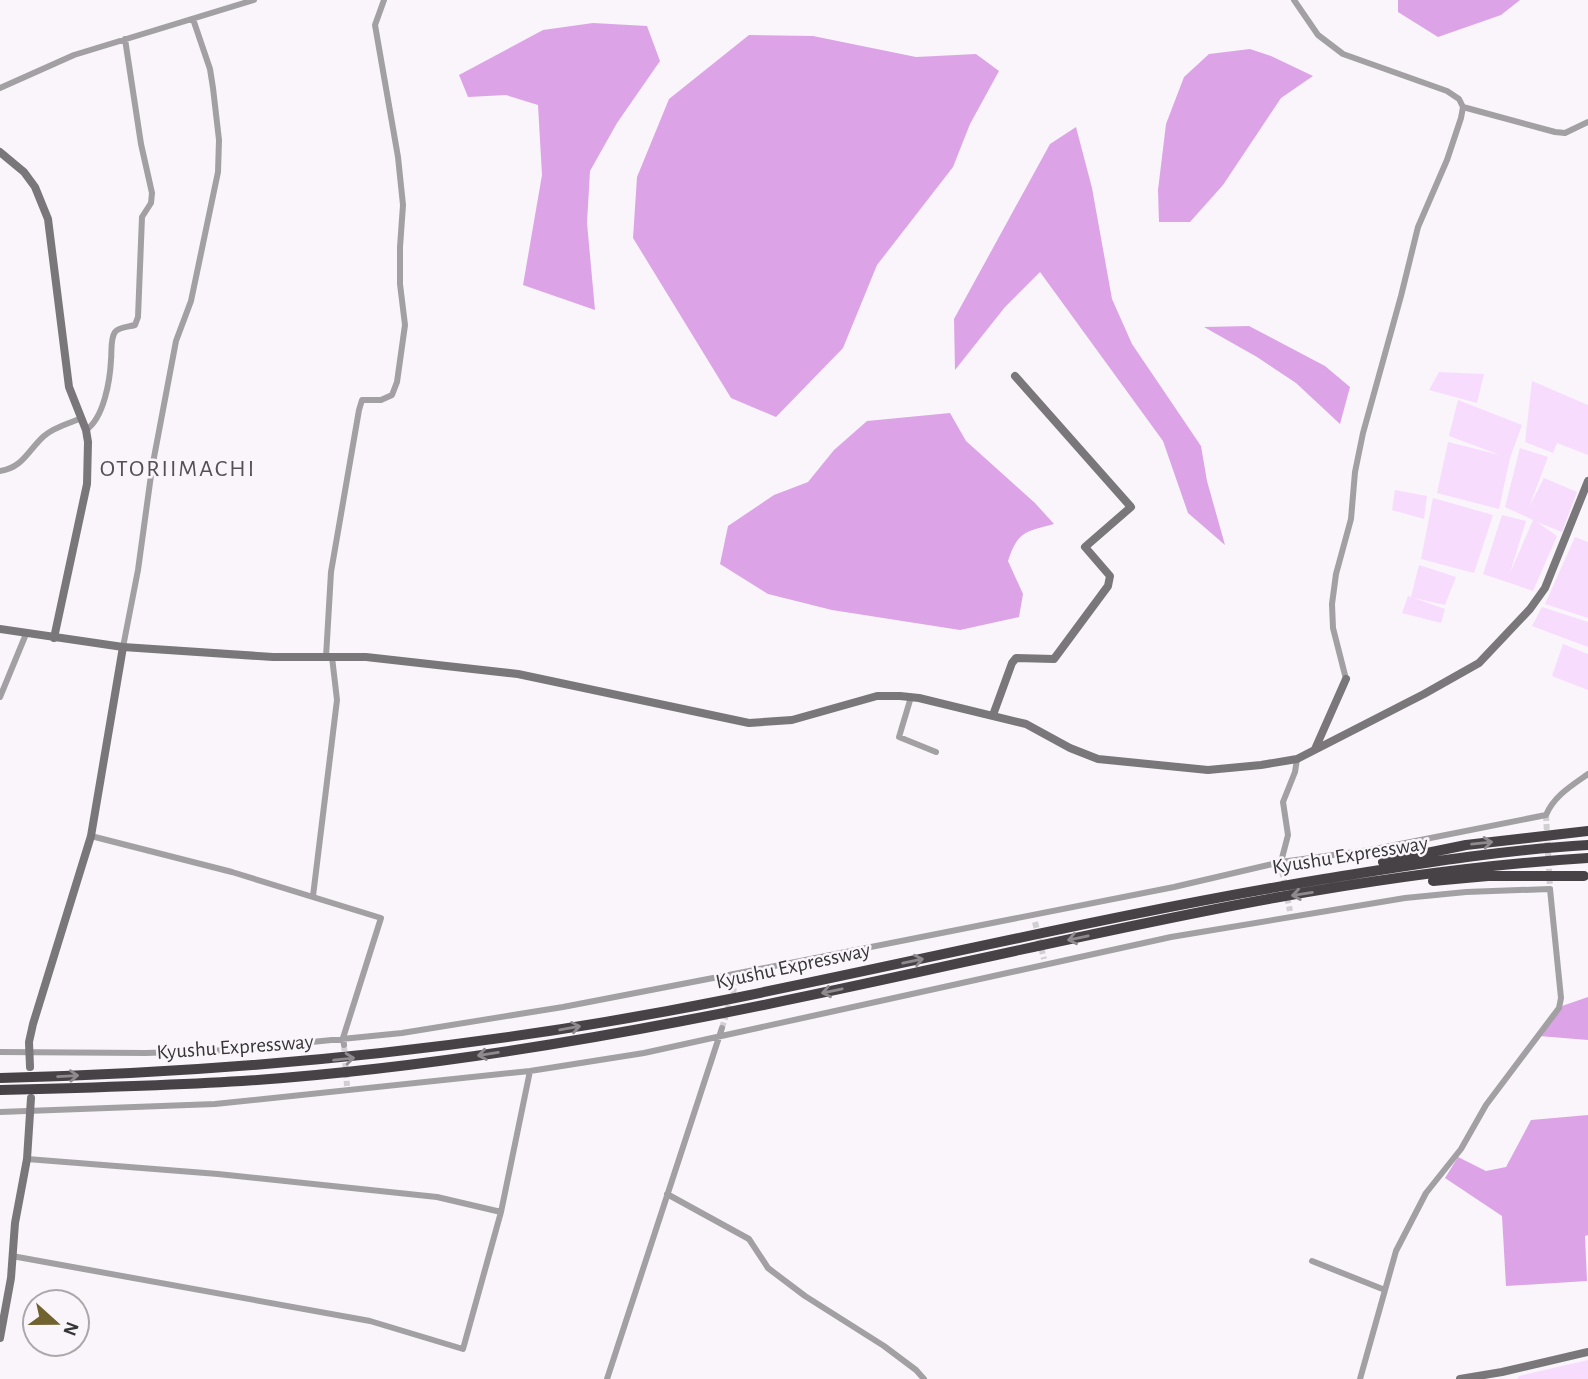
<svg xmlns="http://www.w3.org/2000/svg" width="1588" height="1379" font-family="'Alegreya Sans',sans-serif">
  <rect width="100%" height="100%" fill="#f9f5fa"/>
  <path fill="#f8dcfe" d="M1439,372L1484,374L1477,403L1429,390Z
    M1532,381L1588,405V455L1557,443L1553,453L1525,442Z
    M1458,400L1522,425L1510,458L1499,509L1437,493L1448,442L1500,455L1449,436Z
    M1520,448L1548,457L1529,507L1544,478L1577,492L1562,532L1537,522L1557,536L1533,591L1483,574L1502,515L1526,521L1510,573L1533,520L1505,507Z
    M1395,490L1427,496L1424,519L1392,510Z
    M1433,498L1493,515L1474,573L1421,559Z
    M1575,537L1588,542V618L1545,604Z
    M1419,565L1456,577L1445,605L1414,598L1445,609L1441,623L1402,613L1408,596L1411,597Z
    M1542,607L1588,622V647L1532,626Z
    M1563,644L1588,654V690L1552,676Z
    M1588,1360V1379H1517L1519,1376Z"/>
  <path fill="#dca4e7" d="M1398,0H1520L1501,15L1438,37L1398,12Z
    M593,23L647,26L660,61L617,123L590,171L587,223L595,310L523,285L542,175L538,105L506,95L468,97L459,75L543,30Z
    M749,35L813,36L916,57L976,54L999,71L970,124L953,167L877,265L843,348L776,417L731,398L633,238L637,177L669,99Z
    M1250,49L1271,56L1313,76L1281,98L1223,185L1190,222H1159L1158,190L1166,124L1184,77L1209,54Z
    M1076,127L1092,188L1112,299L1132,344L1201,446L1207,481L1225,545L1188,513L1163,441L1040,272L1005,307L955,370L954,319L1050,144Z
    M1249,326L1325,366L1350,387L1340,424L1296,383L1257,357L1204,327Z
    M950,413L966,441L1035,503L1054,524C1025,532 1018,531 1008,561L1023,594L1019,617L960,630L832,610L768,594L720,564L728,526L774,495L808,482L834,450L867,421Z
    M1588,997V1040L1539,1036L1559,1007Z
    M1588,1115V1235L1585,1236L1587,1281L1506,1286L1502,1216L1445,1178L1458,1157L1486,1171L1506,1167L1531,1120Z"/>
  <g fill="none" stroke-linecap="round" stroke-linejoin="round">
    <path stroke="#d2cfd3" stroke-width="6" stroke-dasharray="6 3" stroke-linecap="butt" d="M1546,815L1550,889
      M1282,871L1290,911
      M1035,922L1044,959
      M722,1028L736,982
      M344,1045L347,1086"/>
    <path stroke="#a2a0a3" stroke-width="6" d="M1294,0L1318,35L1343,54L1447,91L1459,99L1463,107L1461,118L1447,160L1418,227L1401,296L1363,433L1355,472L1351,519L1336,574L1332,604L1333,628L1346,679
      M0,88L74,55L254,0
      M1463,107L1555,132L1565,133L1588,122
      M86,430C104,418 110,380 111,360C112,352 110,339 115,332C119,327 128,327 135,325L138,317L142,217L151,203L152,193L141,144L125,39
      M0,471C23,468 29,449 44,436C54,427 70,423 82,418
      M123,647L138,570L152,468L176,341L191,301L218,172L219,140L213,88L210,69L193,19
      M326,657L331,572L359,410L362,400H381L392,395L397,382L405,325L400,284V247L403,205L398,157L375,25L384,0
      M0,697L26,634
      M911,697L899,737L936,752
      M91,836L232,872L381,918L343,1038L344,1045
      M1282,871L1281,862L1288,835L1283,802L1295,772L1297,759
      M313,896L337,700L332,657
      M0,1052L146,1053L232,1050L402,1033L563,1007L739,973L1174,887L1281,862L1370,850L1546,815C1554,796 1571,786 1588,774
      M0,1112L215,1104L530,1071L644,1053L1171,937L1405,898L1466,892L1550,889L1561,998L1559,1008L1486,1105L1461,1149L1426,1193L1396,1251L1360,1379
      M27,1159L218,1174L437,1197L501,1212
      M667,1194L749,1239L768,1268L805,1296L884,1346L916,1370L924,1379
      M12,1256L370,1321L463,1349L501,1212L530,1071
      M1312,1261L1385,1290
      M607,1379L722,1028"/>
    <path stroke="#7a777a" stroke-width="8" d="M0,152L24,172L35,187L48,219L69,387L86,430L88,442L87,484L54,638
      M0,629L123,647L273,657H366L518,674L749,723L792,720L877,696H900L919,698L1026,724L1070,748L1098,759L1208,770L1261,765L1297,759L1424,694L1479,663L1530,609L1545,588L1588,481
      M993,715L1012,663L1016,658L1054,659L1108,586L1110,576L1085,547L1131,507L1015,376
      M1315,749L1346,679
      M30,1067L29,1042L33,1024L91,836L123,647
      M0,1338L11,1278L15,1223L27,1159L31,1098
      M1460,1379L1502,1372L1588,1352"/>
    <path stroke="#464246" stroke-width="10" d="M1383,862L1466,845L1588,831
      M1433,881L1488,876H1584
      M0,1078C247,1072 488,1048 730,999C928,959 1124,912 1324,879C1412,865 1499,850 1588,845
      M0,1090C81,1088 162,1086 242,1081C390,1071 537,1049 682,1021C983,965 1281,877 1588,858"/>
  </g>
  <defs><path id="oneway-shaft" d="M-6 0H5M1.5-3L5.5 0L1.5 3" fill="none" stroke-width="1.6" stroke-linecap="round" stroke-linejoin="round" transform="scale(1.75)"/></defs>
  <g stroke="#8e8a8e">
    <use href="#oneway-shaft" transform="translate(1482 843) rotate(-6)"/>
    <use href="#oneway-shaft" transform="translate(1302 894) rotate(171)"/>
    <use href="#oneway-shaft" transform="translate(1078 938) rotate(168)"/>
    <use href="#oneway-shaft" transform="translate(913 961) rotate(-12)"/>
    <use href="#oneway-shaft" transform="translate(832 991) rotate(168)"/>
    <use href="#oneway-shaft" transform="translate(570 1028) rotate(-10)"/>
    <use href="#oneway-shaft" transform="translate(488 1054) rotate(171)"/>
    <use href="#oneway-shaft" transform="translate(344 1059) rotate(-6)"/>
    <use href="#oneway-shaft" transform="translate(68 1076) rotate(-3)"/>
  </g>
  <g text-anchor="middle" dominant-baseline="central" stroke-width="5" stroke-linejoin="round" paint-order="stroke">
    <g font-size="21" fill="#363537" stroke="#f9f5fa">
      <text transform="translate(1350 855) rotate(-9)">Kyushu Expressway</text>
      <text transform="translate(793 966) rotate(-12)">Kyushu Expressway</text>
      <text transform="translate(235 1047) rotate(-4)">Kyushu Expressway</text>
    </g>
    <g font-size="24" letter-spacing="2" fill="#545155" stroke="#f9f5fa">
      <text x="178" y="469">OTORIIMACHI</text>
    </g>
  </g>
  <g transform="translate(56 1323) rotate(111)"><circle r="33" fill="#f9f5fa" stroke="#aba8ac" stroke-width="2"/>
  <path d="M0-5L12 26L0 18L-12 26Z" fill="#716330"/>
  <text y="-10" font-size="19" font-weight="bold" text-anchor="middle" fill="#363537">N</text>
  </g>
</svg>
